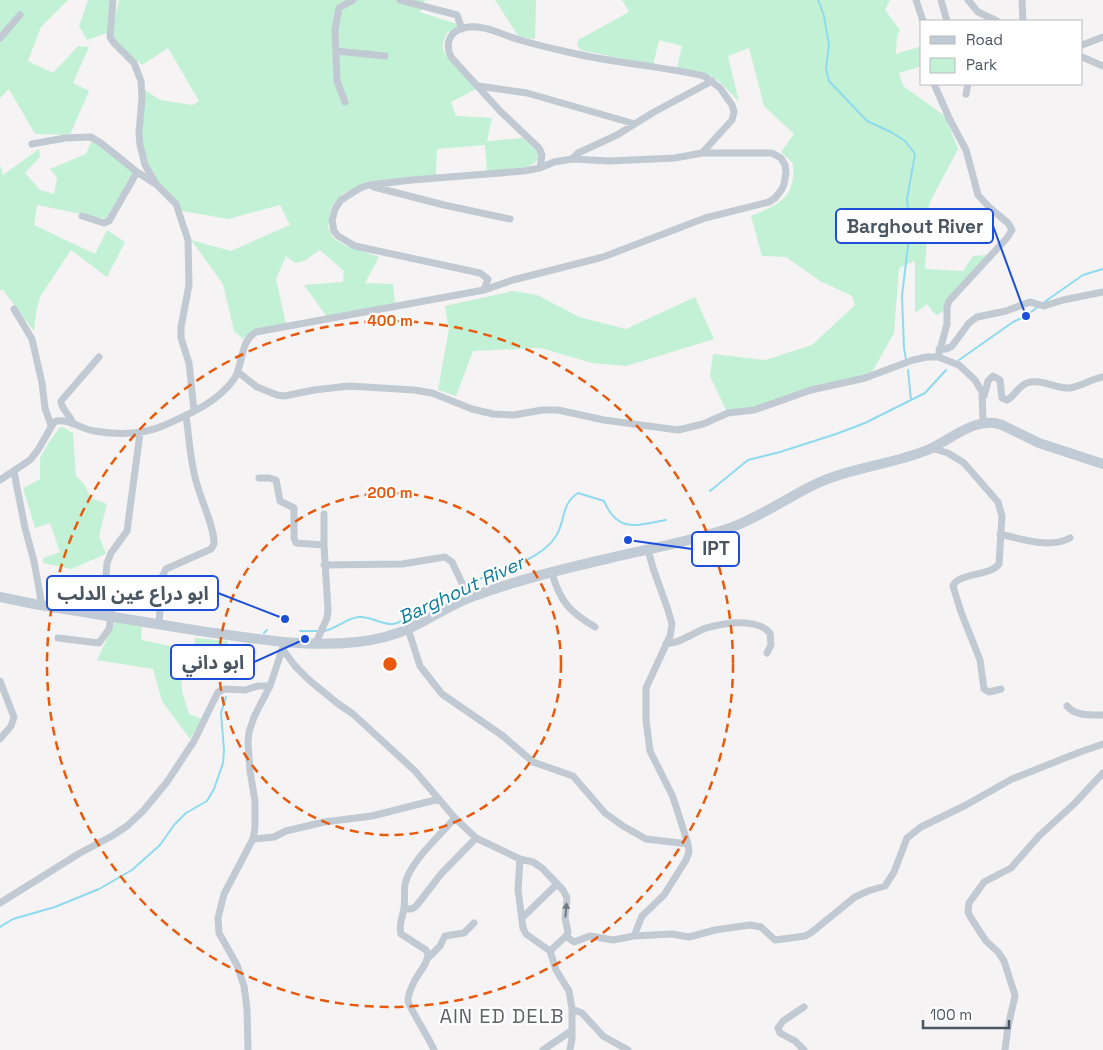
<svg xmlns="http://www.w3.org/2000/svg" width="1103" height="1050" font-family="'Space Grotesk','Noto Sans Arabic',sans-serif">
  <rect width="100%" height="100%" fill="#f5f3f3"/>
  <path fill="#c3f1d5" d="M0,0H68L41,27L28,61L53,73L78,46L89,47L73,83L89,91L70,135L35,134L9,89L0,98Z
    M88,0H110L107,33L87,40L79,26Z
    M119,0H425L420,12L457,24V27L447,33L442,46L445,54L476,89L451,102L456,116L492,118L487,141L523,138L540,154C537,172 502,170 487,172L485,145L437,149L436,175L367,182L342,194L331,207L328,227L333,238L344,245L379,257L365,283L393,284L395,304L327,317L304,285L343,282L344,271L320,250L304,261L295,263L286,256L276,279L286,324L252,332L243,339L234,331L223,284L191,240L231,251L290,225L280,205L228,219L182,211C169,196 151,180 145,161C139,138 143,114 145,90L160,100L193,105L199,101L168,48L142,65C110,38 109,42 119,0Z
    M495,0H536L535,39L519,37Z
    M622,0H890L885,10L900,30L897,36L896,54L922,46V66L899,73L903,86L945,116L958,149L929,204L925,269L963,271L973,256L987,255L945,310L937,315L934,313L927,304L915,313V261L899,268L894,333L871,374L817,385L775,401L750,408L726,410L710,376L713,354L765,360L812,345L855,305L852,296L820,281L786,257L762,256L751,216C780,204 796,198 793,163L781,152L794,134L764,106L749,48L728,56L739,102L720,82L711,76L677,69L682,46L659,40L653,65L581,50L577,45L578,40L629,12Z
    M92,140L133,172L106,219L37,205L34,225L95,254L107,230L125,242L107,277L71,250L40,297L36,312L34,331L3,290H0V165L3,175L39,149L40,157L25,173L40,190L54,194L57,178L50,169L86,154Z
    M513,291L537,295L579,317L626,329L695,297L714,339L626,366L592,363L541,348L473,351L456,396L438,390L449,329L445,306Z
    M61,426L73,433L76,476L84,484L91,498L107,504L99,536L106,554L71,569L43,563V558L60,552L50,523L35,528L23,488L40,479V458L49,442Z
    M115,622L142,626L141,640L194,651L195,638L228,641L220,672L181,670L182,691L189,714L202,719L190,739L162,701L153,669L97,660Z
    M245,644L257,652L241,673L230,664Z"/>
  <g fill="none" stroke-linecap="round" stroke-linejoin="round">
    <path stroke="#90daee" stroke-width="2" d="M818,0L824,16L829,45L826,69L829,81L867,121L891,132L905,141L915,154L907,199L910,229L902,296L904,348L906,359
      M1043,303L1083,275L1103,269
      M959,360L1013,322L1026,316L1039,306
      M908,370L911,400
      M710,491L748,460L780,452L836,434L865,423L925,393L946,370
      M465,585C492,572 539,563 556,536C566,521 560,505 578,493L604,501C618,534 637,525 666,520
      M300,631H319
      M324,631C336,629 346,618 359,617C371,616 381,625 393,624C406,622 447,595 461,587
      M264,633L267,630
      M0,927L13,919L55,907L99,889L132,870L160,845L174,825L186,813L207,801L214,789L223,763L224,750L221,713L226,697"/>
    <path stroke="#c1cad2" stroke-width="7" d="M113,0L110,37L114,43L134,63L141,81L142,98L139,133L140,145L145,165L156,184L176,204L188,240L189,285L181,327V338L189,363L194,411
      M400,0L457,15L462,29
      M916,0L923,21
      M941,0L947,21
      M968,0L978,12L997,21
      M1022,0L1023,21
      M0,38L20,15
      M1082,45L1103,37
      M336,51L385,56
      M1082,57L1103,66
      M934,84L950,120L966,150L978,195L990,208L1008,223L1012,230L1007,238L949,301L947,307V324L938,357
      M478,86L527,93L635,124
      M966,94L968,84
      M345,102L337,81L335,30L339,8L353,0
      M32,144L65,138L91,137L101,143L137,172L154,183
      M572,159L578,153L617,135L654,112L712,81
      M374,187L444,205L510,219
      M82,216L104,223L109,221L137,172
      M484,290L513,280L603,257L705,218L769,202L775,198L782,189L784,184L786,173L785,165L781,158L772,153H702L675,158L609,161L572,159L554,162L540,168
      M14,309L32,339L42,383L45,408L51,425
      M939,349H946L952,346L969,323L977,317L1006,311L1030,302L1044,306L1063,300L1103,292
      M238,372L257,387L277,395L284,396L314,390L349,386L414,390L432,393L472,409L493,414L514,415L542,410H558L604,420L678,430L703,424L728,413L754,410L811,390L865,378L913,360L927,357H938L959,365L975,380L982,392L983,422
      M984,396L988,381L993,376L1000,380L1002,398L1007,400C1015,396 1018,386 1027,383C1042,378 1055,389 1070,388C1081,386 1092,379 1103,377
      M73,424C71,415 61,410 61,401L99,357
      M931,448L948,453L964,463L998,502L1002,516L999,564C989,577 959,572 953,586L961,612L980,660L984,689L989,692L1001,689
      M14,472L25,528L34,561L42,606
      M259,478H269L276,480L280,501L294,508V538L296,543L324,545
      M0,480L30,460L38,450L54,422C67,417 81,429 94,431C118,435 143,435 165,425C190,414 218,402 234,379C244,364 239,342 256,332L484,290L488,279L480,273L355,246L338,236L334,231L332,221L335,209L341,200L360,188L369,185L412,180L524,171L540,168L542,155L539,148L501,112L451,57C444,42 451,29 468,27C485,25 503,35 520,40C537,45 554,49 572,53C615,63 660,66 704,76L720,88L732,105L734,112L732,120L702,153
      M1000,534C1021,539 1050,549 1070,538
      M648,550L653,568L667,607L672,624L670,636L646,688V720L650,751L673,797L688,844
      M324,565L402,564L445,557L452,562L469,598
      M552,573C560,602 570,612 595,627
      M112,617L106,576L107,563L111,553L127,531L140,433
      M159,625L162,577L166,569L211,549L214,544C215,528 200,498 196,481C190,459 189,437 186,415
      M408,629L420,666L442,694L503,736L533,762L573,776L605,813L623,826L646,839L688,844L689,852L686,860L664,895L642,916L634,936
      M58,638L99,643L109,629L111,617
      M666,644C671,643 677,642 681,640C691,636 700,629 710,627C726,623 757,618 770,633L771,645L767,653
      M315,645L327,618L328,610L324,545V514
      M284,651L295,666L309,680L337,703L353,714L415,771L455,818L476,838L520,859L533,862L542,868L563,890L567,898L565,918L568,932L566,936L550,951
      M0,681L14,717L11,726L0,739
      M1067,706C1075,716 1091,715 1103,715
      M253,839L274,837L286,831L324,822L372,816L439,799
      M520,859L518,890L523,928L526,934L550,951L556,970L569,991L572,1009V1039L570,1050
      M0,903L80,853L112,836L127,826L143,811L167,782L194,741L218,692L225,689L245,690L258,686H270
      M404,907C410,910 412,910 417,905L441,874L476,838
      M523,917L557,884
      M566,936L574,942L590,936L613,940L634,936L672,934L689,937L715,930L750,925L761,927L775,940L805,936L812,932L855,897L868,891L885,886L894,872L907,838L921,827L966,805L1012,779L1080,752L1103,744
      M429,957L440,946L445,936L464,933L474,923
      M572,1009L582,1013L603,1036L628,1050
      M248,1050L247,1009L244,986L237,965L219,933L218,918L224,894L253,839L255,827V801L250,771L248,742L249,732L254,717L270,686L283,647
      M434,1050C430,1040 409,1007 408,1001C408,994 411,988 414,982C418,973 428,964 428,954L426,950L401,934C398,926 403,916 404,908C405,900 404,891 405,884C410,862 440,835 455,818
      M543,1050L571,1031
      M804,1050L795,1041L780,1033L778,1028L783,1021L804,1007
      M1005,1050L1008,1027L1015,996L1014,992L1004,961L998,952L986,941L971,918L968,912L969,903L984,882L1011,868L1039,836L1074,804L1103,773"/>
    <path stroke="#c1cbd6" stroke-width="10" d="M0,597L34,604C89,613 144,622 200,631C252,638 304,648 357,642C375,640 393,636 410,628C432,618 451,604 474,596C517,580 562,569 606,559C648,549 689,542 730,528C763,516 789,496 820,482C856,466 897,464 932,448C954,437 977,416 1002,425L1039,443L1103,464"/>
  </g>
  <defs><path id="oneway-solid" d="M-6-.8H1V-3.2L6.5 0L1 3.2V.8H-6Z" transform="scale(1.25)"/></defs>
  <use fill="#6e7983" href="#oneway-solid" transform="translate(566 910) rotate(-85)"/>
  <g fill="none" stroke="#e8590c" stroke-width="2.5" stroke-dasharray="9 6">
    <circle cx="390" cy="664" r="171"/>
    <circle cx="390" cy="664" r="343"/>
  </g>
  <g text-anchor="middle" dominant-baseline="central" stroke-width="4.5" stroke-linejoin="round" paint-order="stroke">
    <g font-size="19" font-style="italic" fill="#0c7c9b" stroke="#fff">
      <text transform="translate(461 590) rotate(-25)">Barghout River</text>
    </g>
    <g font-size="20" letter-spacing="1" fill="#5f6368" stroke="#fff">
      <text x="502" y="1016">AIN ED DELB</text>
    </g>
  </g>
  <circle cx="390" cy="664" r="8" fill="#e8590c" stroke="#fff" stroke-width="2.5"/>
  <g font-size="15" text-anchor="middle" font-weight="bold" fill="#e8590c" stroke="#fff" stroke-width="4.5" stroke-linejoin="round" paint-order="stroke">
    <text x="390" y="326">400 m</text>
    <text x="390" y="498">200 m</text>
  </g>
  <path fill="none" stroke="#1d4ed8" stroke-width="2" d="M1026 316L993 226M628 540L692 549M285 619L218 593M305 639L254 662"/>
  <g fill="#1d4ed8" stroke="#fff" stroke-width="2">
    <circle cx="1026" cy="316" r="5"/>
    <circle cx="628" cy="540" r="5"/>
    <circle cx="285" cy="619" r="5"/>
    <circle cx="305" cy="639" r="5"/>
  </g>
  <g fill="#fff" stroke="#1d4ed8" stroke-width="2">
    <rect x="836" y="209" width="157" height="34" rx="5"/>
    <rect x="692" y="532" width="47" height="34" rx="5"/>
    <rect x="47" y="576" width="171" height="34" rx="5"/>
    <rect x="171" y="645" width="83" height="34" rx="5"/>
  </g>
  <g font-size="19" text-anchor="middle" font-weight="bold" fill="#4a5661">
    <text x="915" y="233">Barghout River</text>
    <text x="716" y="555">IPT</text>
    <text x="133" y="600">ابو دراع عين الدلب</text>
    <text x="213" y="669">ابو داني</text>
  </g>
  <rect x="920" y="20" width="162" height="65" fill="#ffffff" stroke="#b7bbc0"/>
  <rect x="930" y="36" width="25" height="8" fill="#c1cbd6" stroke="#b7bbc0"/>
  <text x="966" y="45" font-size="15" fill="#4a5661">Road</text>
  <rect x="930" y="58" width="25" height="15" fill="#c3f1d5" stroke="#b7bbc0"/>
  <text x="966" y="70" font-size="15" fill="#4a5661">Park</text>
  <path d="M923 1020v8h86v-8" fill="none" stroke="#4a5661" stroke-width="2.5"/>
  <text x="930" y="1020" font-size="15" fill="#4a5661" stroke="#ffffff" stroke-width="4" paint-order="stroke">100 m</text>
</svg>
